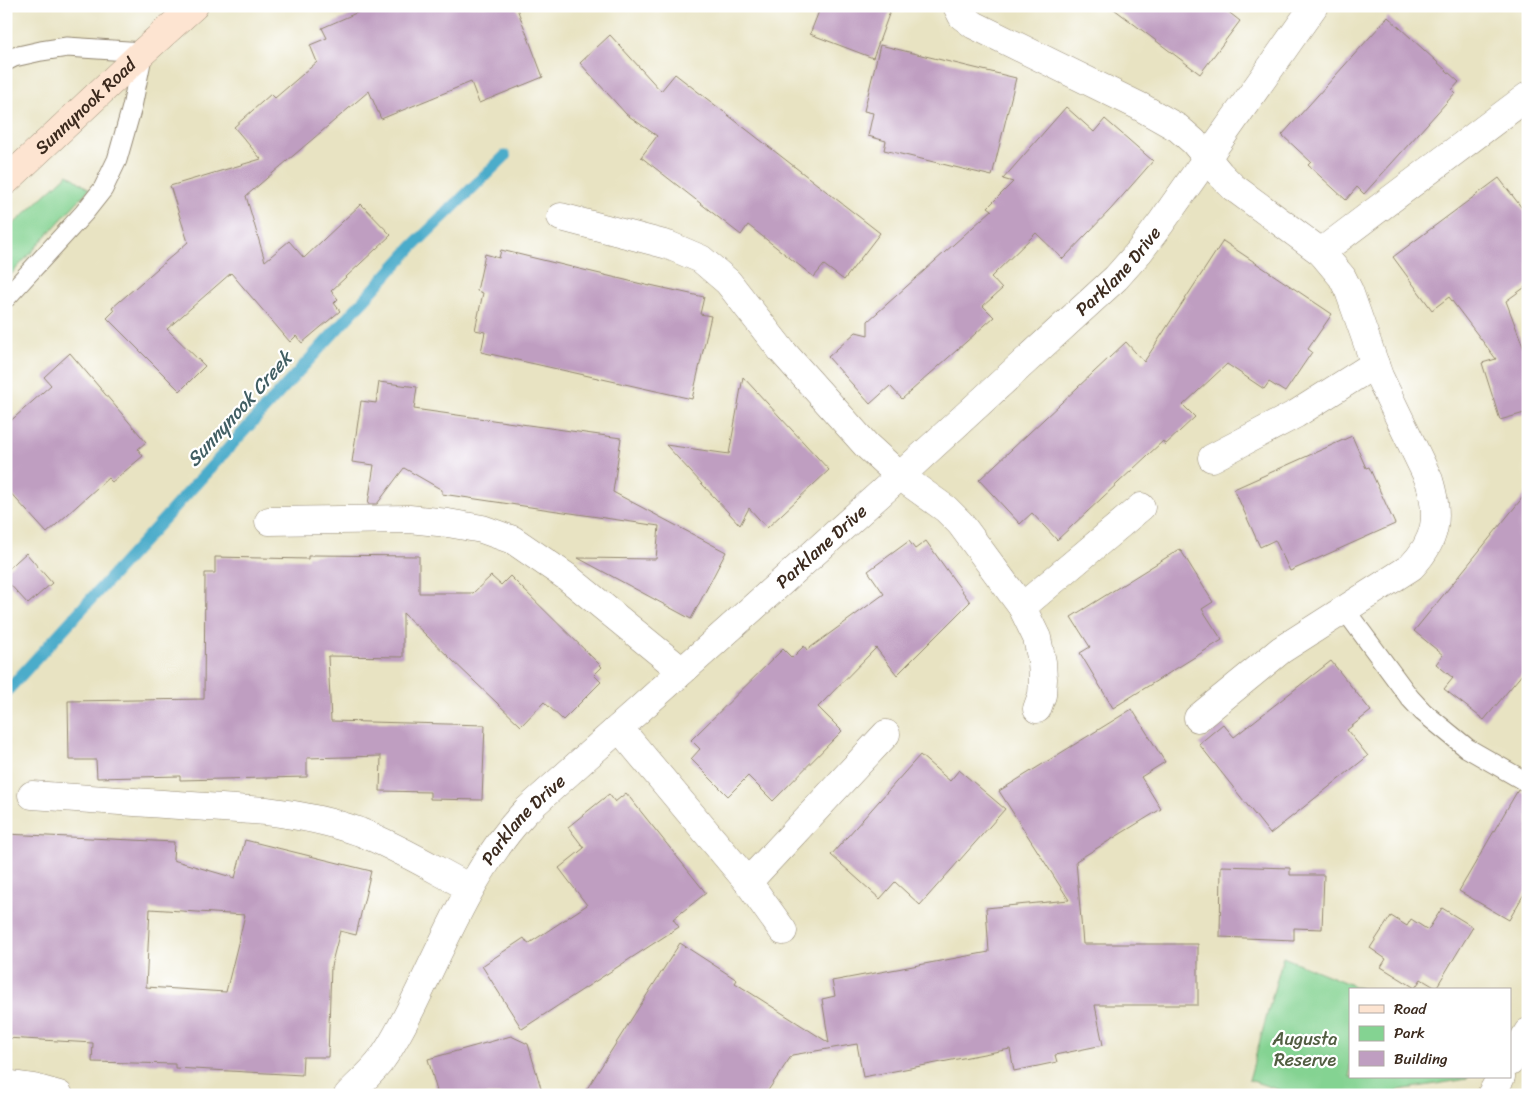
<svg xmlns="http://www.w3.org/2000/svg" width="1534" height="1101" font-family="Sriracha,sans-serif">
  <rect width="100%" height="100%" fill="#fff"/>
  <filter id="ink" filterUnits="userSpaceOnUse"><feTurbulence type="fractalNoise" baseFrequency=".02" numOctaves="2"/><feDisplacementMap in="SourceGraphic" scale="10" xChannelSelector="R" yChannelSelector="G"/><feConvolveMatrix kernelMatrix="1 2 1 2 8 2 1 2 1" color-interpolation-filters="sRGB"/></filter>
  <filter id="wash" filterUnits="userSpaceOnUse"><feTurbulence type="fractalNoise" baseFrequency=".0096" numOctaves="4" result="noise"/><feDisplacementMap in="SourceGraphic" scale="20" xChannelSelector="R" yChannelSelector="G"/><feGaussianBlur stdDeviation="1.12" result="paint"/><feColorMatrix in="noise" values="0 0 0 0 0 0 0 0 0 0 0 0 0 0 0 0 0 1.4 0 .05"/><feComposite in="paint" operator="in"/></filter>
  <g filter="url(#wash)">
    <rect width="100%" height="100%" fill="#e8e3c2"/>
    <path fill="#84d392" stroke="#607e58" d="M68,174L89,189L6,280V231Z
      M1283,957L1364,990H1350V1077H1468L1467,1079L1399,1090L1394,1095H1295L1249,1080Z"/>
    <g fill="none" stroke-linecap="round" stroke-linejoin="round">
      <path stroke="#4bacca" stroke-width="12" d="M6,692L413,246L505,156"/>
    </g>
    <g id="blocks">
      <path fill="#bf9ec1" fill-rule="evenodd" d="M372,6H516L543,77L479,103L471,82L381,119L369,91L246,196L265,261L289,241L304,258L361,204L391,235L331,291L338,299L334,303L340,311L302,343L296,336L290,342L231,273L167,329L205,366L180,391L107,318L114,311L112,308L188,242L170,186L261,159L234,127L271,94L275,98L317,62L310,45L327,38L322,28Z
        M821,6H892L873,58L810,34Z
        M1110,6H1221L1240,21L1200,74Z
        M1388,17L1459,82L1452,90L1455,93L1364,194L1357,187L1346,200L1308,165L1311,162L1282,135Z
        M610,35L661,91L675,74L880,233L844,280L824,265L814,277L748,225L741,235L641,157L657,136L626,114L580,63Z
        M880,45L1016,78L992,176L884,150L886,141L868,136L873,113L864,111Z
        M1066,107L1094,132L1105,119L1153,161L1111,209L1063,259L1036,233L991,277L1002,289L983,306L994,317L902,399L890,386L870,404L828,357L856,332L868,335V321L992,210L988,207L1013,182L1003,179Z
        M1499,178L1528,216V285L1506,301L1524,349L1528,348V412L1500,420L1482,363L1496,359L1449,297L1432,310L1393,257Z
        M1223,241L1332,314L1308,349L1312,352L1285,392L1269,382L1264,389L1227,364L1183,405L1195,417L1165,445L1163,441L1057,540L1032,513L1020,524L979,480L1126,342L1144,362Z
        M501,250L650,286V285L704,297L700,314L711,316L692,399L481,352L485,332L475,330L483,293L477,291L485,254L499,258Z
        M70,353L146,442L138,449L143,456L112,482L108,478L47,533L6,488V425L51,385L44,377Z
        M743,377L829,470L767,528L749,508L740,525L666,445L729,454Z
        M379,382L417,387L414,409L621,438L613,492L726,552L691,619L578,558L656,559L659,526L442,494V490L404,468L377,504H368L374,465L352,462L361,401L376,403Z
        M1352,436L1366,468L1369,467L1395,524L1290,571L1275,540L1260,547L1234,489Z
        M1528,491V667L1484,720L1444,689L1453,678L1436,664L1443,655L1414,631Z
        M909,541L915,549L926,541L970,602L897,675L876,648L818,707L842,731L773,801L748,776L728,796L691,759L700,749L691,740L783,649L792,658L804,646L807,650L884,594L868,571Z
        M1180,549L1213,602L1202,609L1222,640L1113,708L1080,653L1090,647L1071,617Z
        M26,553L52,583L28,604L6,580V571Z
        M313,555L419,556V593H473L491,576L501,585L510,576L602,667L594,675L601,682L563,720L544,702L521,726L403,613V657L328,656L331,721L485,725L482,800L430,799V792L380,791L381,756L307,758V777L180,780V776L97,778L96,760H69L68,701L204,699L205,573H215V557L308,559V556H313Z
        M1331,661L1371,711L1347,730L1368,756L1270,834L1199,744L1223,724L1234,737Z
        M1132,709L1165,762L1141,777L1161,809L1076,861L1083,944H1198V1005H1095L1103,1045L1055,1055L1057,1062L1014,1071L1010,1049L863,1077L857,1044L792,1055L765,1095H583L680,943L737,980L735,983L829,1043L822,999L835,996L832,981L989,952L986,908L1069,900L999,791Z
        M920,755L950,781L959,770L1005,809L920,905L895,882L880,899L831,855Z
        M1518,790L1528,794V887L1509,920L1459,891Z
        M626,793L706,893L673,919L679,927L522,1029L482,966L524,938L528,944L587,905L559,868L584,848L568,827L609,794L615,802Z
        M6,834L174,842L173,860L235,878L245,840L371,871L356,935L340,931L331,966L328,1057H303L302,1075L175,1068V1064L92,1062L93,1043L6,1038ZM150,909L245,915L226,992L146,987Z
        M1221,866L1290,868V875H1324L1322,929L1294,928V940L1220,937Z
        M1442,908L1473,927L1436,988L1421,979L1415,988L1381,967L1386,959L1370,948L1391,916L1407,926L1411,919L1428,930Z
        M511,1036L528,1044L543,1095H438L428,1059Z"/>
    </g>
  </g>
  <g filter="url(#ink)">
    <use href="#blocks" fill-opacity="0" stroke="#928670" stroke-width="1"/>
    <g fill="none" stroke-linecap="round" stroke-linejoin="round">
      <defs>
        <path id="service" d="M6,61L14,57L41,51L67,47L143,52L132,107L117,160L103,189L84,213L6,298
          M1345,610L1410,698L1423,712L1467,748L1528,783"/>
        <g id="minor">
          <path d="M957,6L962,16L974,25L1139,106L1178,128L1194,142L1220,174L1233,187L1321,252L1342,277L1349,291L1379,376L1429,480C1440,516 1437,540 1411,567L1281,650L1198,718"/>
          <path d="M561,217L668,245L701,259L728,282L782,351L866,445L900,476L946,509L960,523L1022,607L1037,638L1042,662L1043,679L1042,695L1037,709"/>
          <path d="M1321,252L1528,96"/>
          <path d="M1212,458L1296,414L1375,364"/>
          <path d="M269,521L409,519L448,523L482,529L513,540L567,577L682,671"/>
          <path d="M1022,607L1141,507"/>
          <path d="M619,728L748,882L783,931"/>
          <path d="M32,795L266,811C298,815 330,821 360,832C398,847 434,869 470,888"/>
          <path d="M748,882L886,734"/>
          <path d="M1510,1062L1528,1032"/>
          <path d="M6,1084L34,1088L59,1095"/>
          <path id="s1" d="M348,1095C359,1083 373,1072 382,1059C398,1037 409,1012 421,988C451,926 478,862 526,811L900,476L1116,278L1139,252L1161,223L1314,6"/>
          <path d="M1491,1095L1501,1077"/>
        </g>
        <g id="secondary">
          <path id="s2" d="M6,181L143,52L194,6"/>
        </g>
      </defs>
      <use href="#service" stroke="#928670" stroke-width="21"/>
      <use href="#minor" stroke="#928670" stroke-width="29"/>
      <use href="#secondary" stroke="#928670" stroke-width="29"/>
      <use href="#service" stroke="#fff" stroke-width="19"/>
      <use href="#minor" stroke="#fff" stroke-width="28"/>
      <use href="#secondary" stroke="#fde4d1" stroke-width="28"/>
    </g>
  </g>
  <g text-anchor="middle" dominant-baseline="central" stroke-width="4.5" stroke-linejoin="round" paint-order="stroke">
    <g font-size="18" fill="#3b2a1e" stroke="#fff">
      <text stroke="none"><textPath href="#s2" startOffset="109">Sunnynook Road</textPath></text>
      <text stroke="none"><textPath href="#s1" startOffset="1139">Parklane Drive</textPath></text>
      <text stroke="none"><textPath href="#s1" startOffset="734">Parklane Drive</textPath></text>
      <text stroke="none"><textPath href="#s1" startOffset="329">Parklane Drive</textPath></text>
    </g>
    <g font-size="18" fill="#515d41" stroke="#fff">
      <text x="1305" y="1039">Augusta<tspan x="1305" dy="21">Reserve</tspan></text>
    </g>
    <g font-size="19" font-style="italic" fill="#415e63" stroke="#fff">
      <text transform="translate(239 409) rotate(-48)">Sunnynook Creek</text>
    </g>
  </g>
  <rect width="1534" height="1101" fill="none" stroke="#fff" stroke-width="25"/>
  <rect x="1349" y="988" width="162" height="90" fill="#ffffff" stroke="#b1aaa5"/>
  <rect x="1359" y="1005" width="25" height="8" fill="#fde4d1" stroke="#b1aaa5"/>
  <text x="1394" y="1014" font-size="15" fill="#3b2a1e">Road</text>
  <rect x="1359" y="1026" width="25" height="15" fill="#84d392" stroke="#b1aaa5"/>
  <text x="1394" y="1038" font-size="15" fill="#3b2a1e">Park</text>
  <rect x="1359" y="1051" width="25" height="15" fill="#bf9ec1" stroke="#b1aaa5"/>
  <text x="1394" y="1064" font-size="15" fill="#3b2a1e">Building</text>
</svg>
